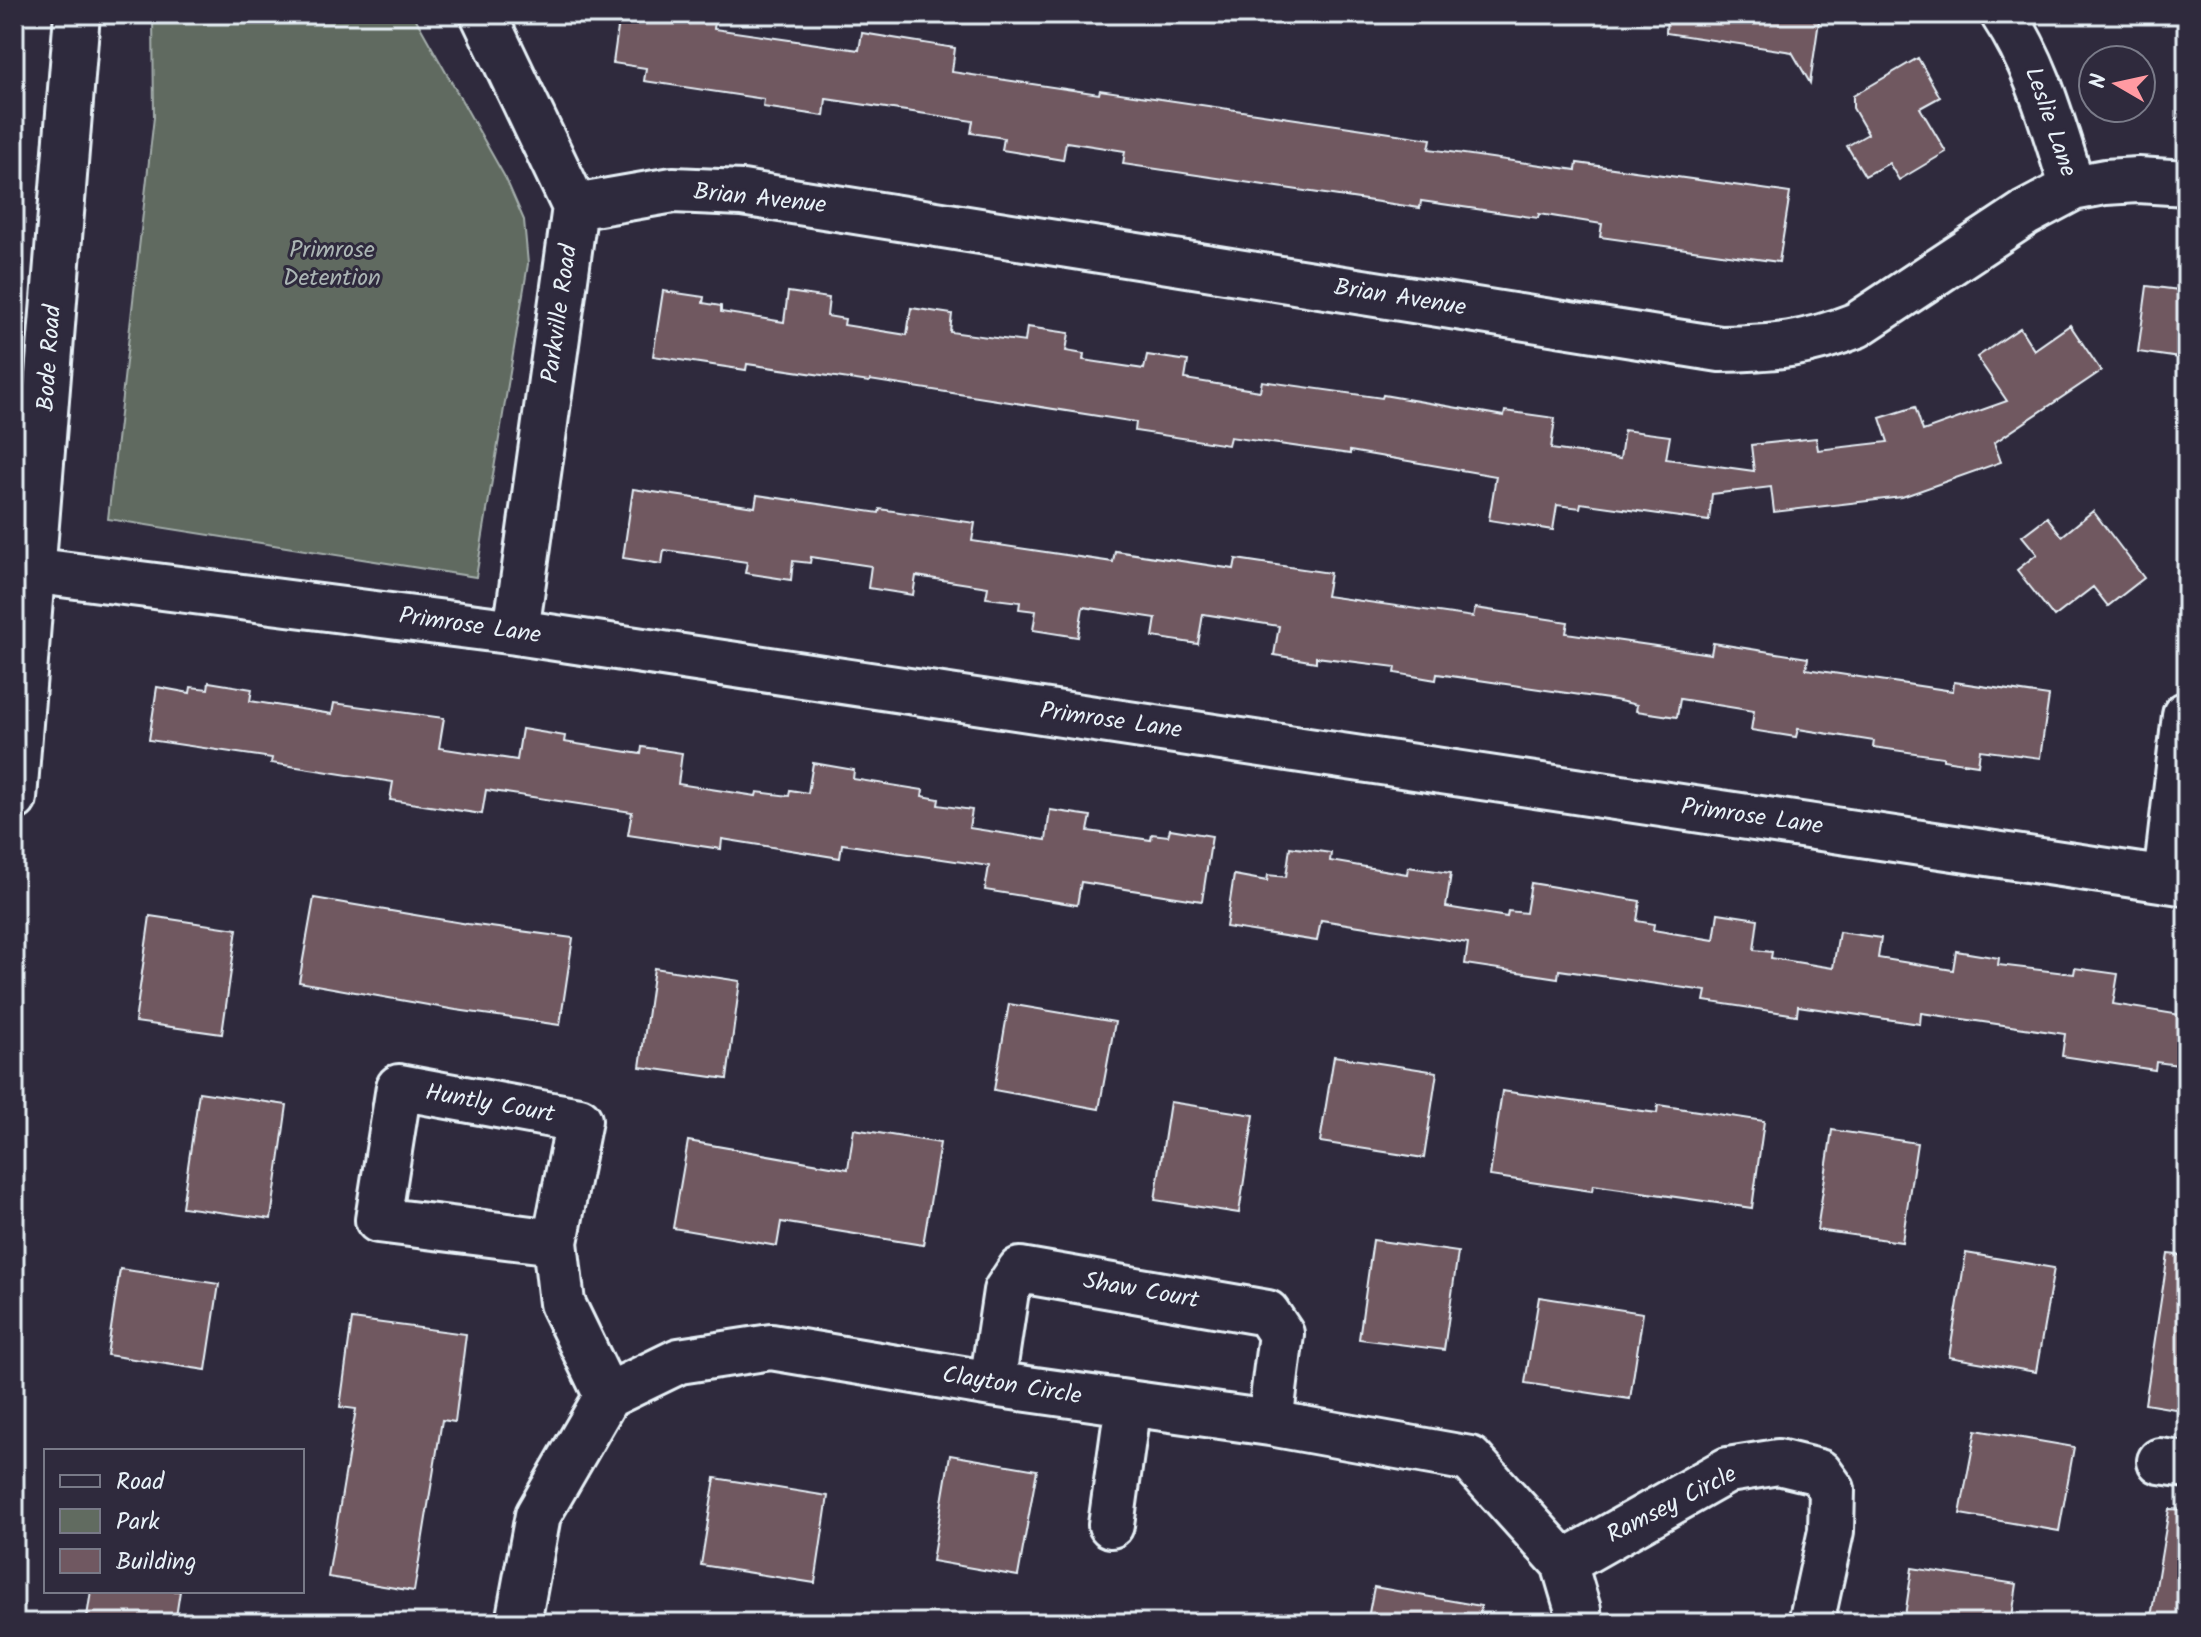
<svg xmlns="http://www.w3.org/2000/svg" width="2201" height="1637" font-family="Kalam,sans-serif">
  <rect width="100%" height="100%" fill="#2f2a3d"/>
  <filter id="ink" filterUnits="userSpaceOnUse"><feTurbulence type="fractalNoise" baseFrequency=".0125" numOctaves="2"/><feDisplacementMap in="SourceGraphic" scale="16" xChannelSelector="R" yChannelSelector="G"/><feConvolveMatrix kernelMatrix="1 2 1 2 8 2 1 2 1" color-interpolation-filters="sRGB"/></filter>
  <g filter="url(#ink)">
    <path fill="#616b60" stroke="#a4aeac" stroke-width="2" d="M153,14H413L506,179L524,220L528,264L476,577L108,519L154,117Z"/>
    <path fill="#705861" stroke="#e8f1f8" stroke-width="2" d="M620,14H670L715,21L714,29L859,50L862,33L955,48L952,72L1099,94L1100,90L1431,139L1429,149L1576,170L1577,163L1790,193L1779,262L1600,237L1602,224L1539,214L1538,218L1421,201L1420,208L1123,164L1125,151L1066,142L1063,160L1002,150L1004,138L971,133L973,121L826,99L824,116L763,107L764,99L644,81L646,68L613,63Z
      M1667,14H1820L1810,83L1792,52L1666,33Z
      M1918,58L1940,97L1920,108L1946,152L1899,180L1889,163L1865,176L1847,146L1868,134L1853,108V96Z
      M2147,286L2187,291V359L2138,352Z
      M663,291L704,297L703,303L721,306V312L784,322L788,292L829,298L827,316L845,319L844,325L907,335L911,308L952,314L950,332L1025,342L1027,327L1069,333L1066,351L1084,354L1083,360L1144,369L1147,355L1188,361L1185,379L1260,391L1262,381L1382,398L1383,395L1504,416L1505,411L1555,418L1551,449L1620,459L1624,430L1670,436L1666,459L1754,471L1751,445L1816,438L1818,450L1888,442L1880,418L1915,407L1923,431L2007,401L1977,357L2020,328L2034,350L2070,325L2101,371L1994,443L2001,462L1902,497L1774,512L1771,487L1712,494L1709,521L1581,503L1580,508L1557,505L1553,530L1489,520L1496,476L1350,451V454L1230,437L1228,445L1135,431L1136,422L870,380L869,382L747,364L746,370L653,356Z
      M633,489L755,507L757,495L879,513L880,509L975,523L972,541L1113,562L1115,551L1234,569L1236,559L1330,573L1326,596L1473,617L1475,608L1568,622L1566,633L1711,654L1713,643L1808,658L1806,669L1953,691L1954,682L2049,696L2040,758L1980,750L1978,765L1943,760V757L1873,747L1874,741L1798,729L1796,737L1751,730L1754,711L1680,699L1677,717L1636,711L1637,705L1615,700L1437,674L1436,680L1395,673L1396,667L1316,657V662L1274,655L1279,626L1203,614L1198,644L1153,637L1156,618L1083,607L1078,637L1033,630L1036,611L1019,609L1020,602L986,598L988,587L916,576L913,595L868,588L871,566L811,557L810,563L793,561L791,580L745,573L747,562L664,550L662,564L623,558Z
      M2093,511L2144,578L2108,606L2093,587L2054,617L2017,570L2037,554L2022,536L2047,517L2062,536Z
      M209,682L252,689L250,701L332,714L334,703L444,718L439,748L517,760L522,729L565,736L564,742L641,754L642,747L682,753L678,784L756,796L757,792L789,796L790,790L808,793L813,763L854,770L853,779L923,790L922,796L939,799L938,805L972,810L969,828L1046,840L1050,810L1091,816L1088,831L1151,840L1152,834L1168,836L1170,829L1212,836L1202,901L1081,882L1077,905L985,890L989,866L842,844L840,858L722,839L721,849L628,835L632,812L486,790L482,814L390,800L393,782L271,763L272,758L149,740L157,687L190,693L191,687L208,689Z
      M1290,847L1331,853L1330,861L1407,874L1408,867L1451,873L1446,907L1507,917L1508,911L1526,913L1531,883L1640,901L1637,921L1654,924L1653,930L1714,940L1718,913L1758,919L1754,950L1772,952L1771,958L1833,968L1839,932L1881,938L1878,958L1953,970L1956,951L1999,958L1998,965L2074,974L2075,968L2118,974L2113,1004L2187,1016V1066L2156,1062L2155,1070L2062,1056L2065,1034L1921,1013L1920,1024L1798,1006L1797,1015L1704,1001L1706,991L1559,970L1558,978L1465,964L1468,943L1321,920L1317,941L1226,927L1234,875L1267,881L1268,875L1286,877Z
      M314,898L468,924L573,938L560,1025L456,1010L299,982Z
      M150,916L237,929L222,1034L135,1022Z
      M654,968L740,981L727,1079L640,1067Z
      M1009,1004L1115,1022L1099,1109L994,1090Z
      M1334,1056L1437,1072L1424,1158L1320,1142Z
      M1502,1091L1657,1113L1658,1105L1764,1121L1752,1208L1593,1185L1592,1191L1490,1176Z
      M199,1092L287,1105L271,1219L182,1207Z
      M1170,1102L1254,1115L1239,1213L1155,1200Z
      M854,1129L940,1143L923,1245L781,1222L777,1246L673,1228L688,1141L848,1169Z
      M1832,1130L1917,1143L1902,1242L1817,1230Z
      M1373,1240L1458,1252L1444,1350L1359,1339Z
      M1966,1253L2054,1268L2036,1372L1949,1357Z
      M2168,1254L2187,1256V1411L2145,1404Z
      M120,1269L219,1284L206,1370L107,1355Z
      M1539,1297L1643,1313L1630,1399L1525,1383Z
      M352,1319L466,1334L455,1422L442,1420L414,1591L328,1577L356,1409L340,1407Z
      M1976,1430L2074,1447L2059,1531L1960,1514Z
      M950,1455L1037,1470L1018,1576L932,1561Z
      M715,1478L828,1496L815,1583L701,1565Z
      M2169,1509L2187,1510V1623H2150Z
      M1912,1568L2017,1584L2011,1623H1904Z
      M1374,1587L1481,1606L1479,1623H1367Z
      M91,1591H180L175,1623H86Z"/>
    <g fill="none" stroke-linecap="round" stroke-linejoin="round">
      <defs>
        <path id="street" d="M483,14L575,207L516,632
          M2003,14C2039,68 2053,127 2073,188
          M575,207L673,190L742,193L1720,349C1774,348 1806,345 1857,325L2026,213L2073,188L2105,182L2138,180L2187,183
          M14,568L516,632L2187,883
          M2166,879L2185,715
          M555,1242L378,1220L399,1087L579,1120L555,1242L562,1303L607,1396
          M992,1384L1006,1291L1020,1270L1267,1313L1281,1334L1270,1423
          M2160,1461L2187,1465
          M1111,1525L1128,1403
          M1564,1563L1728,1470L1778,1462L1819,1472L1832,1490L1831,1531L1811,1623
          M518,1623L538,1515L607,1396L679,1361L771,1347L992,1384L1270,1423L1470,1459L1564,1563L1578,1610L1579,1623"/>
        <path id="secondary" d="M14,798L77,14"/>
      </defs>
      <use href="#street" stroke="#e8f1f8" stroke-width="50"/>
      <use href="#secondary" stroke="#e8f1f8" stroke-width="50"/>
      <use href="#street" stroke="#2f2a3d" stroke-width="44"/>
      <use href="#secondary" stroke="#2f2a3d" stroke-width="44"/>
    </g>
  </g>
  <g text-anchor="middle" dominant-baseline="central" stroke-width="6" stroke-linejoin="round" paint-order="stroke">
    <g font-size="24" fill="#e8f1f8" stroke="#2f2a3d">
      <text transform="translate(2050 122) rotate(71)">Leslie Lane</text>
      <text transform="translate(760 199) rotate(6)">Brian Avenue</text>
      <text transform="translate(1400 298) rotate(9)">Brian Avenue</text>
      <text transform="translate(560 314) rotate(-82)">Parkville Road</text>
      <text transform="translate(50 358) rotate(-86)">Bode Road</text>
      <text transform="translate(470 626) rotate(8)">Primrose Lane</text>
      <text transform="translate(1111 721) rotate(8)">Primrose Lane</text>
      <text transform="translate(1752 817) rotate(8)">Primrose Lane</text>
      <text transform="translate(490 1104) rotate(10)">Huntly Court</text>
      <text transform="translate(1141 1291) rotate(10)">Shaw Court</text>
      <text transform="translate(1012 1386) rotate(9)">Clayton Circle</text>
      <text transform="translate(1672 1505) rotate(-27)">Ramsey Circle</text>
    </g>
    <g font-size="24" fill="#abb5b4" stroke="#2f2a3d">
      <text x="332" y="250">Primrose<tspan x="332" dy="28">Detention</tspan></text>
    </g>
  </g>
  <rect width="2201" height="1637" fill="none" stroke="#2f2a3d" stroke-width="48"/>
  <rect x="24" y="24" width="2153" height="1589" fill="none" stroke="#e8f1f8" stroke-width="3" filter="url(#ink)"/>
  <rect x="44" y="1449" width="260" height="144" fill="#2f2a3d" stroke="#797a88" stroke-width="2"/>
  <rect x="60" y="1475" width="40" height="12" fill="#2f2a3d" stroke="#797a88" stroke-width="2"/>
  <text x="116" y="1489" font-size="24" fill="#e8f1f8">Road</text>
  <rect x="60" y="1509" width="40" height="24" fill="#616b60" stroke="#797a88" stroke-width="2"/>
  <text x="116" y="1529" font-size="24" fill="#e8f1f8">Park</text>
  <rect x="60" y="1549" width="40" height="24" fill="#705861" stroke="#797a88" stroke-width="2"/>
  <text x="116" y="1569" font-size="24" fill="#e8f1f8">Building</text>
  <g transform="translate(2117 84) rotate(279)"><circle r="38" fill="#2f2a3d" stroke="#797a88" stroke-width="2"/>
  <path d="M0-6L14 30L0 20L-14 30Z" fill="#ff9aa2"/>
  <text y="-12" font-size="22" font-weight="bold" text-anchor="middle" fill="#e8f1f8">N</text>
  </g>
</svg>
